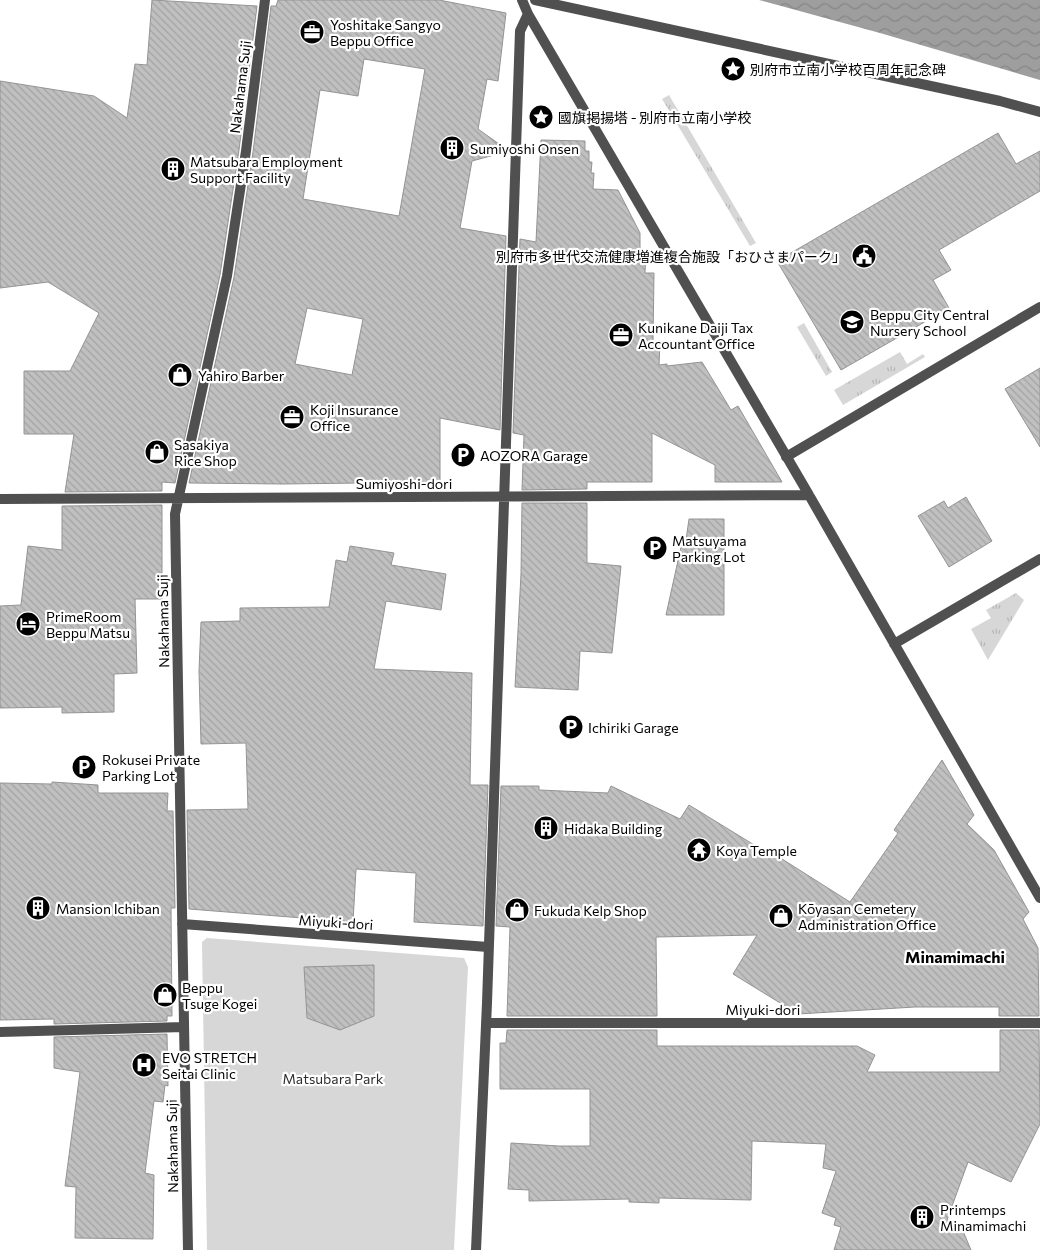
<svg xmlns="http://www.w3.org/2000/svg" width="1040" height="1250" font-family="Commissioner,'Noto Sans JP',sans-serif">
  <defs>
    <pattern id="grass-tufts" width="24" height="20" patternUnits="userSpaceOnUse" patternTransform="scale(1.25)"><rect width="24" height="20" fill="#d7d7d7"/><path d="M3 7l-1-3M5 7V3M7 7l1-3M15 17l-1-3M17 17v-4M19 17l1-3" fill="none" stroke="#b7b7b7"/></pattern>
    <pattern id="water-waves" width="16" height="10" patternUnits="userSpaceOnUse" patternTransform="scale(1.25)"><rect width="16" height="10" fill="#9e9e9e"/><path d="M0 5q4-4 8 0t8 0" fill="none" stroke="#868686"/></pattern>
    <pattern id="building-back-hatch" width="6" height="6" patternUnits="userSpaceOnUse" patternTransform="scale(1.25)"><rect width="6" height="6" fill="#c0c0c0"/><path d="M-1 5l2 2M0 0l6 6M5-1l2 2" fill="none" stroke="#a3a3a3"/></pattern>
  </defs>
  <rect width="100%" height="100%" fill="#fff"/>
  <path fill="url(#grass-tufts)" d="M669,95L756,243L750,246L662,99Z
    M804,323L832,372L826,376L797,327Z
    M900,352L907,364L923,354L925,357L843,405L834,390Z
    M1016,593L1024,600L988,660L971,629L991,618L986,610Z"/>
  <path fill="#d7d7d7" d="M207,938L464,958L468,967L454,1250H207L202,942Z"/>
  <path fill="url(#water-waves)" d="M759,0H1040V80L880,33Z"/>
  <path fill="url(#building-back-hatch)" stroke="#949494" fill-rule="evenodd" d="M152,0L257,6L239,150L220,275L175,483L162,482V491L65,492L74,434H24V371H70L99,313L48,282L0,288V81L94,96L127,118L135,64L147,65Z
    M278,0H439L506,13L498,81L487,79L478,129L509,151L472,161L460,228L506,236L500,430L440,418V482L283,484L189,483L234,277L253,152L271,6H276ZM364,59L425,69L399,216L303,199L320,90L358,96ZM307,308L363,319L352,375L295,364Z
    M998,133L1016,164L1040,151V191L939,250L951,270L933,280L949,308L841,370L777,261Z
    M541,140L585,141V151H589V162H592L591,173H594L593,189L618,190L640,233V250L646,251L645,273H654L653,342H660L659,365L667,364V366L702,362L731,410L738,406L782,482H715V465L652,433V482H587V489L522,490L524,435L513,433L520,239L536,242Z
    M1040,368V447L1005,389Z
    M966,497L992,541L949,567L918,516L944,501L948,508Z
    M522,503H587V563L621,566L612,653L580,651L578,690L515,687L521,574Z
    M162,505V599H135L137,673L114,674V712L62,713V707L0,708V606L21,605L28,546L62,550V506Z
    M689,519H724V615H666L681,547H685Z
    M350,546L394,553L391,565L446,574L441,610L386,601L374,669L472,673L470,785H488L483,926L414,922L416,873L356,869L353,922L189,909L187,810L248,809L246,743L201,744L199,671L201,622L240,621V608L329,607L336,560L347,562Z
    M942,760L974,815L967,824L994,850L1029,912L1023,919L1038,948L1039,1016H999V1007H915L798,1014L733,974L757,935L656,937L657,1016H507L510,927L496,926L501,786H539V790L608,793L611,786L680,819L689,805L769,854L771,852L850,902L898,833L894,830Z
    M52,782L98,785V793H168L167,811H173L175,908H171L172,1016H167V1021L54,1024V1019L0,1020V783L52,784Z
    M374,965V1016L340,1030L307,1018L304,967Z
    M507,1030H657V1046H857L875,1055L867,1072H1000V1030H1039L1040,1124L1011,1182L968,1162L947,1220L960,1224L971,1250H834L841,1227L834,1225L836,1218L822,1213L836,1171L823,1168L826,1144L752,1141L751,1200L659,1198V1203L629,1202V1199L529,1201V1190L508,1189L511,1143L559,1146H590V1089H500V1043H506Z
    M167,1034L168,1086L165,1085L163,1102L154,1101L145,1173L154,1175L153,1239L75,1238L76,1187L65,1186L80,1072L54,1068V1037Z"/>
  <g fill="none" stroke-linecap="round" stroke-linejoin="round">
    <path stroke="#505050" stroke-width="10" d="M535,0L1000,101L1040,112
      M528,14L809,495L1040,898
      M786,457L1040,307
      M0,499L809,495
      M894,644L1040,559
      M182,924L488,947
      M486,1023H1040
      M0,1032L184,1027
      M188,1250L175,514L227,276L246,151L265,0
      M476,1250L487,1003L520,31L528,14L522,0"/>
  </g>
  <defs>
    <symbol id="office-disc" viewBox="-11 -11 22 22"><circle r="9.5" fill="#000" stroke="#fff"/><path d="M-6-3h4V-5.5h4V-3h4V5H-6ZM-1-4.5V-3h2v-1.5ZM-6 0V1H6V0Z" fill="#fff"/></symbol>
    <symbol id="sight-disc" viewBox="-11 -11 22 22"><circle r="9.5" fill="#000" stroke="#fff"/><path d="M0-6L1.8-2.2L6-1.7L2.9 1.2L3.7 5.4L0 3.3L-3.7 5.4L-2.9 1.2L-6-1.7L-1.8-2.2Z" fill="#fff"/></symbol>
    <symbol id="building-disc" viewBox="-11 -11 22 22"><circle r="9.5" fill="#000" stroke="#fff"/><path d="M-4-6H4V6H1V3H-1V6H-4ZM-2.5-4.3h1.7v1.8h-1.7ZM.8-4.3h1.7v1.8H.8ZM-2.5-1h1.7V.8h-1.7ZM.8-1h1.7V.8H.8Z" fill="#fff"/></symbol>
    <symbol id="civic-disc" viewBox="-11 -11 22 22"><circle r="9.5" fill="#000" stroke="#fff"/><path d="M-.6-6.5H3V-4.5H.6V-3L4-1V1h2V6H-6V1h2V-1L-.6-3ZM-1.2 2.5V6h2.4V2.5Z" fill="#fff"/></symbol>
    <symbol id="school-disc" viewBox="-11 -11 22 22"><circle r="9.5" fill="#000" stroke="#fff"/><path d="M0-5L7-2L0 1L-7-2ZM-4 1L0 2.5L4 1V4Q0 6-4 4Z" fill="#fff"/></symbol>
    <symbol id="shop-disc" viewBox="-11 -11 22 22"><circle r="9.5" fill="#000" stroke="#fff"/><path d="M-5-2.5h2.3a2.7 3.5 0 0 1 5.4 0H5L5.5 6h-11ZM-1.5-2.5h3a1.5 2.3 0 0 0-3 0Z" fill="#fff"/></symbol>
    <symbol id="parking-disc" viewBox="-11 -11 22 22"><circle r="9.5" fill="#000" stroke="#fff"/><path d="M-3.5-5.5H1a3.5 3.5 0 0 1 0 7H-1V5.5H-3.5ZM-1-3.4V-.6H.8a1.4 1.4 0 0 0 0-2.8Z" fill="#fff"/></symbol>
    <symbol id="hotel-disc" viewBox="-11 -11 22 22"><circle r="9.5" fill="#000" stroke="#fff"/><path d="M-6-4.5h1.5V1H6V5H4.5V3h-9V5H-6ZM-4 0a1.8 1.8 0 1 1 3.6 0ZM.5 0V-2.5h3Q6-2.5 6 0Z" fill="#fff"/></symbol>
    <symbol id="temple-disc" viewBox="-11 -11 22 22"><circle r="9.5" fill="#000" stroke="#fff"/><path d="M0-6L5-2H3V0L6.5 2.5H4V6H1.5V3h-3V6H-4V2.5H-6.5L-3 0V-2H-5Z" fill="#fff"/></symbol>
    <symbol id="hospital-disc" viewBox="-11 -11 22 22"><circle r="9.5" fill="#000" stroke="#fff"/><path d="M-5-5h3v3.5h4V-5h3V5h-3V1.5h-4V5h-3Z" fill="#fff"/></symbol>
  </defs>
  <g fill-rule="evenodd">
    <use href="#office-disc" x="298" y="18" width="28" height="28"/>
    <use href="#sight-disc" x="719" y="55" width="28" height="28"/>
    <use href="#sight-disc" x="527" y="103" width="28" height="28"/>
    <use href="#building-disc" x="438" y="134" width="28" height="28"/>
    <use href="#building-disc" x="159" y="155" width="28" height="28"/>
    <use href="#civic-disc" x="850" y="242" width="28" height="28"/>
    <use href="#school-disc" x="838" y="308" width="28" height="28"/>
    <use href="#office-disc" x="607" y="321" width="28" height="28"/>
    <use href="#shop-disc" x="166" y="361" width="28" height="28"/>
    <use href="#office-disc" x="278" y="403" width="28" height="28"/>
    <use href="#shop-disc" x="143" y="438" width="28" height="28"/>
    <use href="#parking-disc" x="449" y="441" width="28" height="28"/>
    <use href="#parking-disc" x="641" y="534" width="28" height="28"/>
    <use href="#hotel-disc" x="14" y="610" width="28" height="28"/>
    <use href="#parking-disc" x="557" y="713" width="28" height="28"/>
    <use href="#parking-disc" x="70" y="753" width="28" height="28"/>
    <use href="#building-disc" x="532" y="814" width="28" height="28"/>
    <use href="#temple-disc" x="685" y="836" width="28" height="28"/>
    <use href="#building-disc" x="24" y="894" width="28" height="28"/>
    <use href="#shop-disc" x="503" y="896" width="28" height="28"/>
    <use href="#shop-disc" x="767" y="902" width="28" height="28"/>
    <use href="#shop-disc" x="151" y="981" width="28" height="28"/>
    <use href="#hospital-disc" x="130" y="1051" width="28" height="28"/>
    <use href="#building-disc" x="908" y="1203" width="28" height="28"/>
  </g>
  <g text-anchor="middle" dominant-baseline="central" stroke-width="4.5" stroke-linejoin="round" paint-order="stroke">
    <g font-size="14" fill="#000" stroke="#fff" text-anchor="start">
      <text x="330" y="24">Yoshitake Sangyo<tspan x="330" dy="16">Beppu Office</tspan></text>
      <text x="750" y="69">別府市立南小学校百周年記念碑</text>
      <text x="558" y="117">國旗掲揚塔 - 別府市立南小学校</text>
      <text x="470" y="148">Sumiyoshi Onsen</text>
      <text x="190" y="161">Matsubara Employment<tspan x="190" dy="16">Support Facility</tspan></text>
      <text x="846" y="256" text-anchor="end">別府市多世代交流健康増進複合施設「おひさまパーク」</text>
      <text x="870" y="314">Beppu City Central<tspan x="870" dy="16">Nursery School</tspan></text>
      <text x="638" y="327">Kunikane Daiji Tax<tspan x="638" dy="16">Accountant Office</tspan></text>
      <text x="198" y="375">Yahiro Barber</text>
      <text x="310" y="409">Koji Insurance<tspan x="310" dy="16">Office</tspan></text>
      <text x="174" y="444">Sasakiya<tspan x="174" dy="16">Rice Shop</tspan></text>
      <text x="480" y="455">AOZORA Garage</text>
      <text x="672" y="540">Matsuyama<tspan x="672" dy="16">Parking Lot</tspan></text>
      <text x="46" y="616">PrimeRoom<tspan x="46" dy="16">Beppu Matsu</tspan></text>
      <text x="588" y="727">Ichiriki Garage</text>
      <text x="102" y="759">Rokusei Private<tspan x="102" dy="16">Parking Lot</tspan></text>
      <text x="564" y="828">Hidaka Building</text>
      <text x="716" y="850">Koya Temple</text>
      <text x="56" y="908">Mansion Ichiban</text>
      <text x="798" y="908">Kōyasan Cemetery<tspan x="798" dy="16">Administration Office</tspan></text>
      <text x="534" y="910">Fukuda Kelp Shop</text>
      <text x="182" y="987">Beppu<tspan x="182" dy="16">Tsuge Kogei</tspan></text>
      <text x="162" y="1057">EVO STRETCH<tspan x="162" dy="16">Seitai Clinic</tspan></text>
      <text x="940" y="1209">Printemps<tspan x="940" dy="16">Minamimachi</tspan></text>
    </g>
    <g font-size="14" fill="#000" stroke="#fff">
      <text transform="translate(240 87) rotate(-83)">Nakahama Suji</text>
      <text x="404" y="483">Sumiyoshi-dori</text>
      <text transform="translate(163 621) rotate(-91)">Nakahama Suji</text>
      <text transform="translate(336 922) rotate(4)">Miyuki-dori</text>
      <text x="763" y="1009">Miyuki-dori</text>
      <text transform="translate(172 1146) rotate(-91)">Nakahama Suji</text>
    </g>
    <g font-size="14" fill="#2e2e2e" stroke="#fff">
      <text x="333" y="1078">Matsubara Park</text>
    </g>
    <g font-size="16" font-weight="bold" fill="#000" stroke="#fff">
      <text x="955" y="956">Minamimachi</text>
    </g>
  </g>
</svg>
